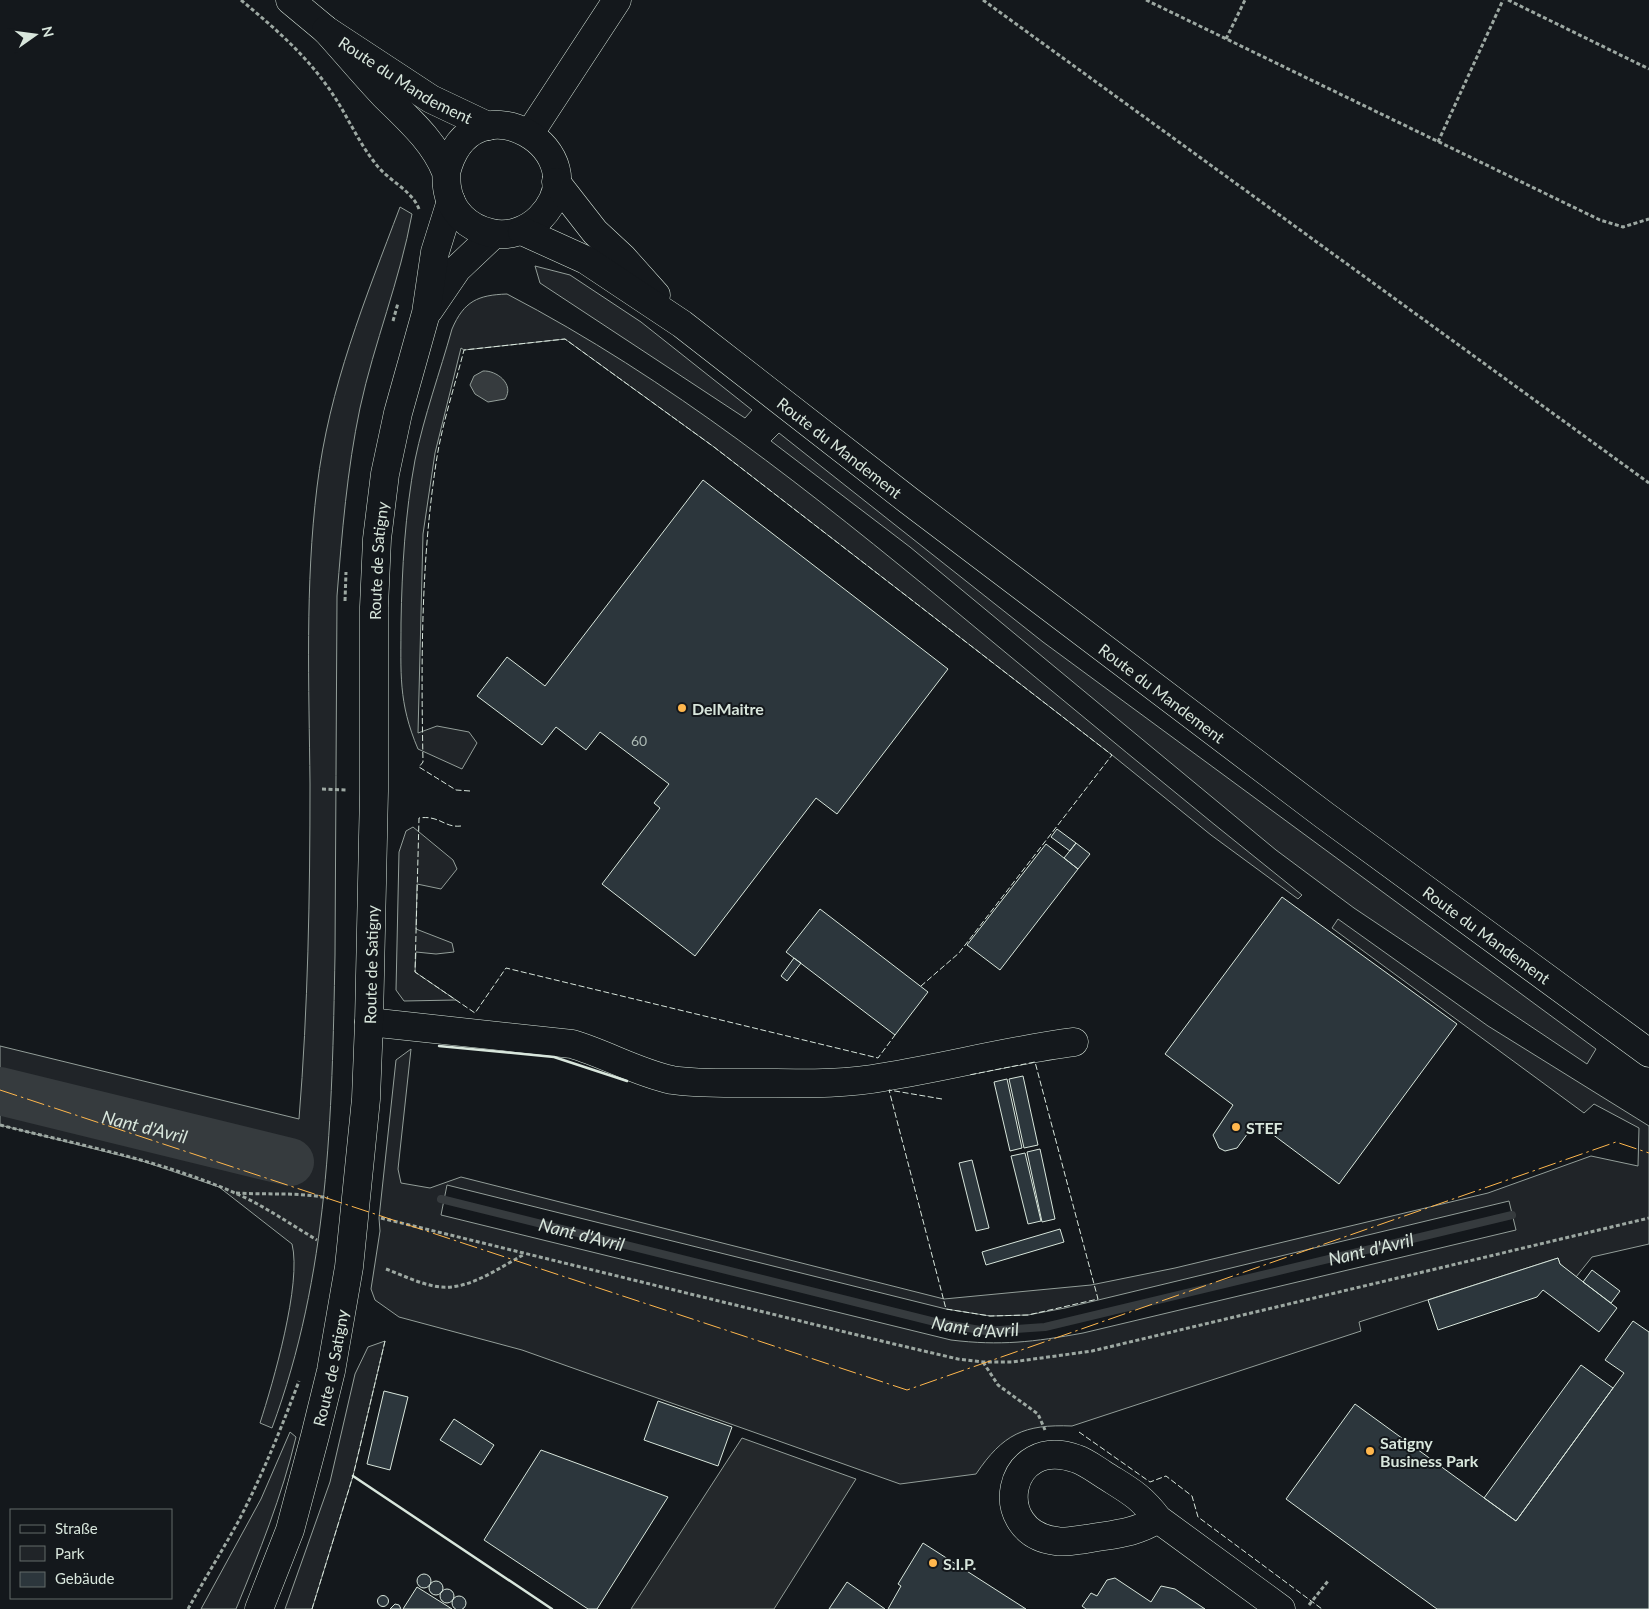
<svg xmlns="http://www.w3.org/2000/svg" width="1649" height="1609" font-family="Lato,sans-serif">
  <rect width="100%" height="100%" fill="#14181c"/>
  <path fill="#202428" stroke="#939e99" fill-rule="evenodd" d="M400,207L412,214C400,280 374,343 360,408C347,470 342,533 337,596C336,716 336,835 335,955C332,1117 329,1274 272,1428L260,1423C273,1383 302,1283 292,1244L219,1187L142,1161L0,1125V1104L298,1179L291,1174L296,1149L0,1076V1046L299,1119C308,1008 310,896 310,784C309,686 305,585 317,487C329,387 365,300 400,207Z
    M535,266L570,275L641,322L752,410L745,418L540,283Z
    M507,294C670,379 812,493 953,609C1069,705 1184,801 1302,895L1298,899L1211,835L1112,755L714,447L565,339L464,350L461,348L435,453L423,534L418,733L437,726L469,732L477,743L462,769L418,749C398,702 401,673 401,623C402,568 405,514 415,460C424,416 440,372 452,329C464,301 478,295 507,294Z
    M779,433L1043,642L1596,1049L1587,1064L1354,908L1276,850L910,547L771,441Z
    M413,827L453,860L457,869L441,889L417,884L416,929L452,943L454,952L436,954L416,952L415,972L456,1000L404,1001L396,990L399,852L406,831Z
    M1338,919L1488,1026L1649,1126V1244L1592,1257L1576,1277L1560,1264L1558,1258L1359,1322L1361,1331L1072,1426C1024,1424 1003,1434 976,1474L900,1484L522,1350L399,1317L375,1300L371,1289L380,1231L379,1218L396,1060L411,1049L398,1169L401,1183L430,1188L461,1177L944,1299L1091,1285L1175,1268L1488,1193L1591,1156L1638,1166L1639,1128L1594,1104L1584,1113L1332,928ZM447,1185L946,1309L990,1316L1028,1315L1065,1308L1509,1201L1516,1230L1083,1333C1034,1342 1000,1346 951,1340L441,1215Z
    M385,1341L353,1476L312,1609H285L330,1482L355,1374L368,1347Z
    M290,1432L296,1437C282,1496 259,1553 236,1609H201L261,1499Z"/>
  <path fill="#24282b" stroke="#939e99" d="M742,1438L856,1479L774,1609H631Z"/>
  <path fill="#363b3e" stroke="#939e99" d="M483,371C496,370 515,384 505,399L488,402L475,394L470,385L474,376Z"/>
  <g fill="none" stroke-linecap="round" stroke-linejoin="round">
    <path stroke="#363b3e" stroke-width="8" id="s1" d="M441,1199L939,1323L986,1331L1045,1327L1512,1215"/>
    <path stroke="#363b3e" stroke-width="48" id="s2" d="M0,1091L290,1162"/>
  </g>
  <path fill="#2c363c" stroke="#d8e6dc" d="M703,480L948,669L837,814L816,798L695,956L602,884L660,808L654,803L669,784L600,732L586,750L556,727L542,745L477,696L507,657L545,686Z
    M1057,829L1076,843L1070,851L1051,837Z
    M1076,843L1090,854L1078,869L1064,858Z
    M1046,844L1078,869L1000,970L967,945Z
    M1282,897L1457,1024L1339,1184L1256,1122L1237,1148L1225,1151L1219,1148L1213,1135L1233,1105L1165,1054Z
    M820,909L928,992L895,1035L786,952Z
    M794,958L801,963L787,981L781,976Z
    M1023,1076L1038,1145L1024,1148L1009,1079Z
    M1007,1079L1022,1148L1010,1151L994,1082Z
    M1040,1149L1055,1219L1042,1222L1027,1152Z
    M1025,1153L1041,1221L1028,1224L1011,1156Z
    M972,1160L989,1228L976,1231L959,1163Z
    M1060,1229L1064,1242L986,1265L982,1252Z
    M1558,1258L1560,1264L1617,1308L1599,1332L1543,1290L1537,1297L1438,1330L1428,1300Z
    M1592,1270L1620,1291L1611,1303L1583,1282Z
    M1633,1321L1649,1332V1609H1437L1286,1499L1355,1404L1516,1521L1624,1373L1605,1360Z
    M1581,1365L1613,1388L1516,1521L1484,1498Z
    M384,1391L408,1397L390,1470L367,1464Z
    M658,1401L732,1427L718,1466L644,1440Z
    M454,1419L494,1445L481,1465L440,1440Z
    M541,1450L668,1497L597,1609H588L484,1540Z
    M923,1543L1026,1609H888L901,1586L898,1584Z
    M417 1581a7 7 0 1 1 14 0a7 7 0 1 1-14 0Z
    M1115,1578L1151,1602L1161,1586L1175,1589L1205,1609H1086L1082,1606L1091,1593L1097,1596L1107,1580Z
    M429 1588a7 7 0 1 1 14 0a7 7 0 1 1-14 0Z
    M847,1582L885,1609H829Z
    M417,1587L452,1609H403Z
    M440 1596a7 7 0 1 1 14 0a7 7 0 1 1-14 0Z
    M377.5 1601a5.5 5.5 0 1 1 11 0a5.5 5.5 0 1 1-11 0Z
    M452 1603a7 7 0 1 1 14 0a7 7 0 1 1-14 0Z
    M395,1604L399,1605L401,1609H390Z"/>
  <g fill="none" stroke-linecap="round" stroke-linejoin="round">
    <defs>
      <g id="minor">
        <path d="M530,133L617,0"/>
        <path d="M429,310L457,269L494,234"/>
        <path d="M369,1022L572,1044C606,1054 638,1073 672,1080C699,1084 728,1083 755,1083C798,1083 842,1085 884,1077C947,1067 1010,1050 1074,1042"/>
        <path d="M1158,1519C1134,1534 1113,1534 1086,1539C1076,1540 1065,1543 1056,1541C989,1533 1006,1433 1077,1459C1086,1462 1095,1469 1103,1474C1128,1490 1140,1495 1158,1519L1281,1609"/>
        <path id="s3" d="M259,1609L290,1530L315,1436L331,1371L349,1267L366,1099L369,1022L374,791V607L377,539L385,474L398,413L426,313L435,252L451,201"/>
      </g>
      <g id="major">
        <path id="s4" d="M290,0L326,30L431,99L488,126"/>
        <path d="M326,30C346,52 364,74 384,95C407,118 434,141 446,172C447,177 446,182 447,187C450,211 468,228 491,233C508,237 527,231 540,218C604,153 471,71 446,173"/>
        <path d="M556,182L595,232L623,258L656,295"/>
        <path id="s5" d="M522,231L586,260L682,324L908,500L1324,815L1649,1053"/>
      </g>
    </defs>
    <use href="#minor" stroke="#d8e6dc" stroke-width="29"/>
    <use href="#major" stroke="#d8e6dc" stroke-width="29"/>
    <path stroke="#9da8a2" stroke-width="3" stroke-dasharray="4 2.5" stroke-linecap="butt" d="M241,0C272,26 303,52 327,86C345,110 356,139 375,163C387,180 412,190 419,209
      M983,0L1649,483
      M1146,0L1600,220L1623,227L1649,219
      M1508,0L1649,69
      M1226,39L1245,0
      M1438,142L1503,0
      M393,321L398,303
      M345,601L346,572
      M322,789L347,790
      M0,1125C79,1145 160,1160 235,1193C263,1205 290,1224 317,1240
      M236,1193C267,1195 298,1192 328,1198
      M381,1218L894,1344L958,1359L983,1362H1012L1092,1351L1649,1218
      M386,1269C402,1275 418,1283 434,1286C465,1293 497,1269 523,1255
      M983,1362L998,1385L1038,1414L1045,1430
      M1309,1605L1328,1581
      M188,1609C204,1580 222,1551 238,1522C262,1476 281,1429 299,1381"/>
    <use href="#minor" stroke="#14181c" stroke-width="28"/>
    <use href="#major" stroke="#14181c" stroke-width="28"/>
    <path stroke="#d8e6dc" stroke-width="1" stroke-dasharray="6 2.5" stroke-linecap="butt" d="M470,791L456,790L419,767L423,762C421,660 421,558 437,457C443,421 455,385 464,350L565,339L714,447L1112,755L959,953L921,986
      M461,826C444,828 440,815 419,818L415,972L475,1013L506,968L878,1058L895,1035
      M942,1099L889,1090L946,1309L990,1316L1028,1315L1098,1299L1035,1062L969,1075
      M1079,1432L1150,1482L1166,1476L1192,1496L1198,1517L1322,1609
      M312,1609L353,1476L385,1341"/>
    <path stroke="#d8e6dc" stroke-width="2.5" d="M439,1046L554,1057L627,1081
      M353,1476L552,1609"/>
    <path stroke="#ffb74d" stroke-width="1" stroke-dasharray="18 4 2.5 4" stroke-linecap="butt" d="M0,1090L907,1390L1616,1142L1649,1153"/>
  </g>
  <g fill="#ffb74d" stroke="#14181c" stroke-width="2">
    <circle cx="682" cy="708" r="5"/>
    <circle cx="1236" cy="1127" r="5"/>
    <circle cx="1370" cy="1451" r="5"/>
    <circle cx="933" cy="1563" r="5"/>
  </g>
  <g text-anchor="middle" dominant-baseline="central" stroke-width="4" stroke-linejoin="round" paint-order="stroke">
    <g font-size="14" fill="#adbab4">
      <text x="639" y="740">60</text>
    </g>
    <g font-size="16" fill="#d8e6dc" stroke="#14181c">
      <text stroke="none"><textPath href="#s4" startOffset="141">Route du Mandement</textPath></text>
      <text stroke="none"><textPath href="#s5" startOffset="386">Route du Mandement</textPath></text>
      <text stroke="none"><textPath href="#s3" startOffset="1062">Route de Satigny</textPath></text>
      <text stroke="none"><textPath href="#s5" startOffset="791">Route du Mandement</textPath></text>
      <text stroke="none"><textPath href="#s5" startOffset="1196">Route du Mandement</textPath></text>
      <text stroke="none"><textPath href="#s3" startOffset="658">Route de Satigny</textPath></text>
      <text stroke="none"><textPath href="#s3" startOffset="252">Route de Satigny</textPath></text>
    </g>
    <g font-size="16" font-weight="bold" fill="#d8e6dc" stroke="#14181c" text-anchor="start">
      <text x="692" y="708">DelMaitre</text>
      <text x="1246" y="1127">STEF</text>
      <text x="1380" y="1442">Satigny<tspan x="1380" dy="18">Business Park</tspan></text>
      <text x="943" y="1563">S.I.P.</text>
    </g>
    <g font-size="18" font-style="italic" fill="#d8e6dc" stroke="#14181c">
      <text stroke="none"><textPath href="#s2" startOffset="149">Nant d'Avril</textPath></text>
      <text stroke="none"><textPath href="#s1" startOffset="145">Nant d'Avril</textPath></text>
      <text stroke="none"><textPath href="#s1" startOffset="955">Nant d'Avril</textPath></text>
      <text stroke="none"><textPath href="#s1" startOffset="550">Nant d'Avril</textPath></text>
    </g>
  </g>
  <rect x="10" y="1509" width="162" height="90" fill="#14181c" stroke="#626a69"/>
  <rect x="20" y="1525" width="25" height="8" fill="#14181c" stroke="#626a69"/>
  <text x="55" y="1534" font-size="15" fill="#d8e6dc">Straße</text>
  <rect x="20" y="1546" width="25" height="15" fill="#202428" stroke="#626a69"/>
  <text x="55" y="1559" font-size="15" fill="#d8e6dc">Park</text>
  <rect x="20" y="1572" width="25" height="15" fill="#2c363c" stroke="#626a69"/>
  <text x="55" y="1584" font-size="15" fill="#d8e6dc">Gebäude</text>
  <g transform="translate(35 35) rotate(76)" stroke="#14181c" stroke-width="4" paint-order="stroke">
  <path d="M0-4L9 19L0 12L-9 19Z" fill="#d8e6dc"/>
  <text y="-8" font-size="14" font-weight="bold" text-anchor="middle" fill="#d8e6dc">N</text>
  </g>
</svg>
